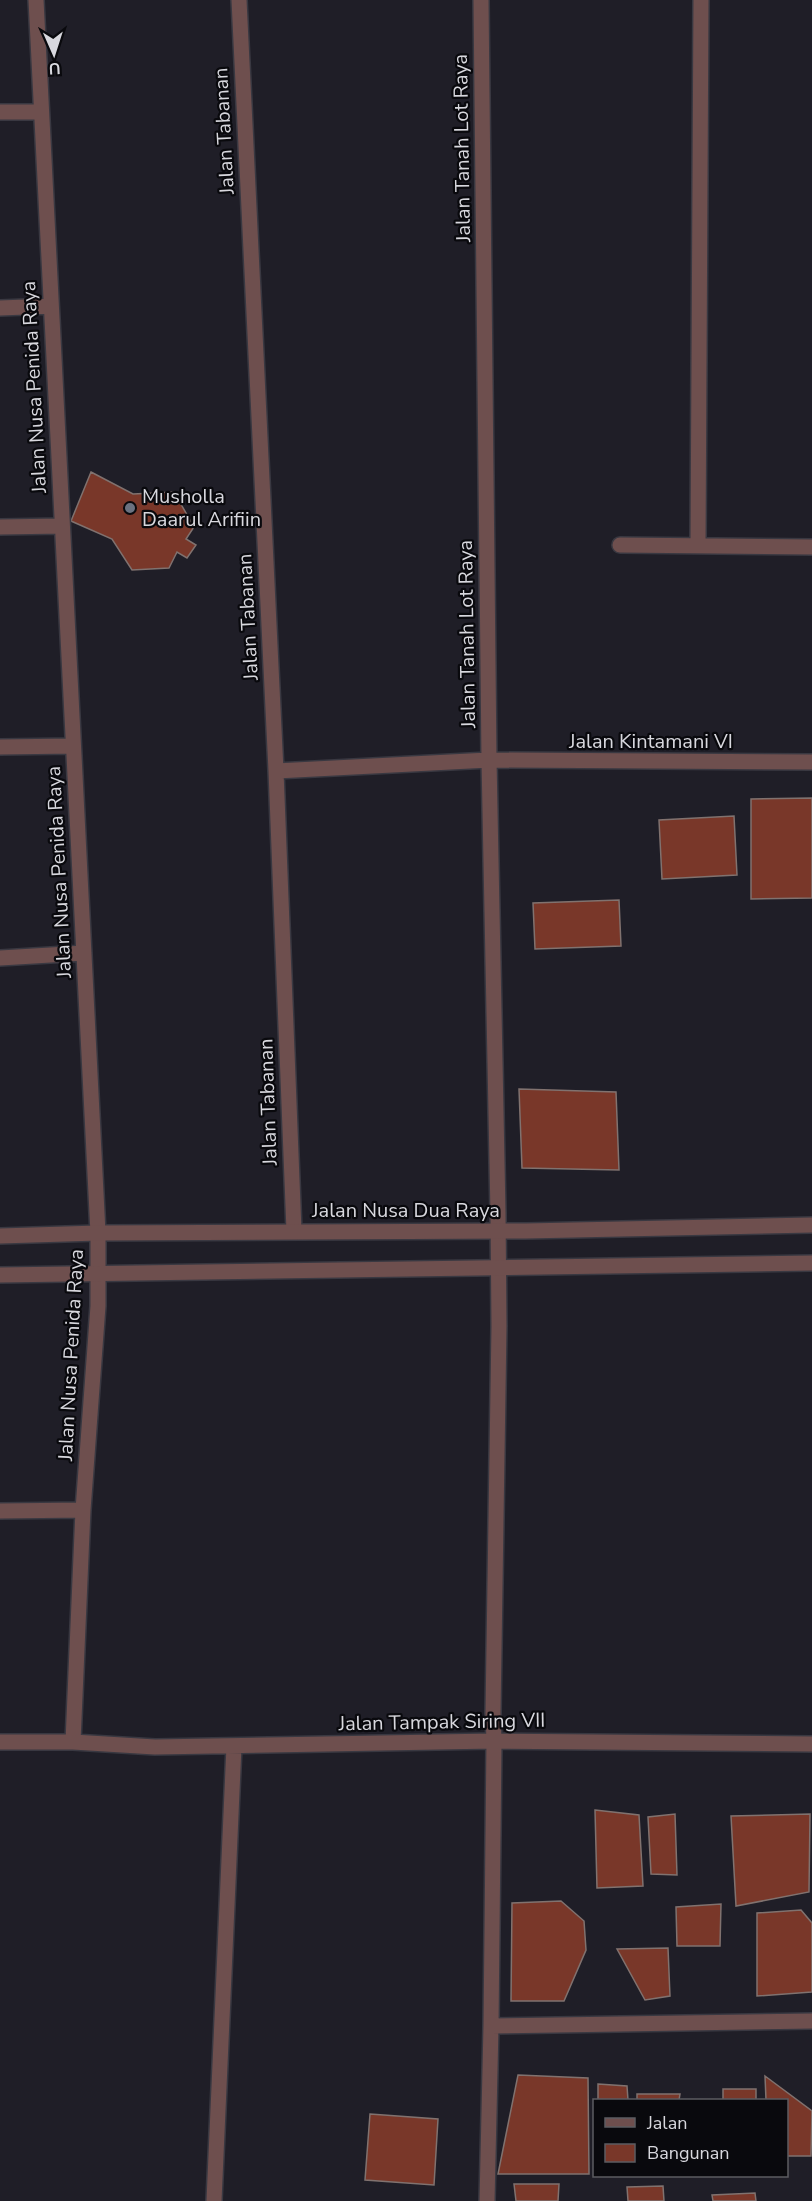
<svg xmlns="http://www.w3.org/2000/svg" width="812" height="2201" font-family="'Nunito Sans',sans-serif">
  <rect width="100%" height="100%" fill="#1f1e27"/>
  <path fill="#793729" stroke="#80726f" stroke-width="1.5" d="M91,472L133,494L174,492L194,527L186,539L196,545L187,558L177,552L169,568L132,570L112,539L71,521Z
    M812,798V898L751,899V799Z
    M734,816L737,875L662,879L659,820Z
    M619,900L621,946L535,949L533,903Z
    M519,1089L616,1092L619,1170L522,1168Z
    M595,1810L639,1815L643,1886L597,1888Z
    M675,1814L677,1875L651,1874L648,1817Z
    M810,1814L809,1892L736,1906L731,1816Z
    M561,1901L584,1921L586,1950L564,2001H511L512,1903Z
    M721,1904L720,1946H677L676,1907Z
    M801,1910L812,1923V1992L757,1996V1913Z
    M668,1948L670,1996L645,2000L617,1949Z
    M518,2075L588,2078L589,2174H498Z
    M765,2076L812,2111L811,2156H786V2100H766Z
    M598,2084L627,2086L628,2100H598Z
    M723,2089H756V2100H723Z
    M637,2094H680L679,2100H637Z
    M370,2114L438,2119L434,2185L365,2180Z
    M514,2184H559L558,2201H516Z
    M663,2186L664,2201H628L627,2187Z
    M755,2193L756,2201H713L712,2195Z"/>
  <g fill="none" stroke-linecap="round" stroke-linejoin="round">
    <defs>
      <path id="minor" d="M36,0L98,1233V1306L83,1510L73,1742
        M239,0L276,771L294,1231
        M481,0L489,760L498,1213L499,1326L493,1713L494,1741L491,2026L487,2201
        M0,112H41
        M0,308L51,306
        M0,527L62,526
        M620,545L812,547
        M698,545L701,0
        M0,747L73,746
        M276,771L489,760L812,762
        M0,958L84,953
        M0,1511L83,1510
        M0,1742H73L155,1747L494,1741L812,1744
        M491,2026L812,2021
        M214,2201L234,1746"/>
      <path id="tertiary" d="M0,1236L98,1233L526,1231L812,1225
        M0,1275L812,1263"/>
    </defs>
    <use href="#minor" stroke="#393841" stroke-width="18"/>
    <use href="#tertiary" stroke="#393841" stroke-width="18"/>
    <use href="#minor" stroke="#6e4f4e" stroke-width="15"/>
    <use href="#tertiary" stroke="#6e4f4e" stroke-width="15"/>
  </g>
  <circle fill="#6b7280" stroke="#09090d" stroke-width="2" cx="130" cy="508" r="6"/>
  <g text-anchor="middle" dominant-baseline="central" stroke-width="4.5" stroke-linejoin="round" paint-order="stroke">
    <g font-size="20" fill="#d8d8de" stroke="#09090d">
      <text transform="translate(224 131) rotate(-93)">Jalan Tabanan</text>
      <text transform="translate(462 148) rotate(-91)">Jalan Tanah Lot Raya</text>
      <text transform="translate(34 387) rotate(-93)">Jalan Nusa Penida Raya</text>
      <text transform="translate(248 617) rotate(-93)">Jalan Tabanan</text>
      <text transform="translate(467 634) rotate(-91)">Jalan Tanah Lot Raya</text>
      <text x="651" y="741">Jalan Kintamani VI</text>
      <text transform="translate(59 872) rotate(-93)">Jalan Nusa Penida Raya</text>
      <text transform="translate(268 1102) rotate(-92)">Jalan Tabanan</text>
      <text x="406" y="1210">Jalan Nusa Dua Raya</text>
      <text transform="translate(71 1355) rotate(-87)">Jalan Nusa Penida Raya</text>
      <text transform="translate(442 1722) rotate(-1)">Jalan Tampak Siring VII</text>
    </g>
    <g font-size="20" fill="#d8d8de" stroke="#09090d" text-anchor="start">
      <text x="142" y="496">Musholla<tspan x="142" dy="23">Daarul Arifiin</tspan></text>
    </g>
  </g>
  <rect x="593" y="2099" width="195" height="78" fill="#09090d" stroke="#5c5c61" stroke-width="1.5"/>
  <rect x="605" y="2118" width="30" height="9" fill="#6e4f4e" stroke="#5c5c61" stroke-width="1.5"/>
  <text x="647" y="2129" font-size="18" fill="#d8d8de">Jalan</text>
  <rect x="605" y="2144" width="30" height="18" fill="#793729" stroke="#5c5c61" stroke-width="1.5"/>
  <text x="647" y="2159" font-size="18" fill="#d8d8de">Bangunan</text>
  <g transform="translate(54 54) rotate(177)" stroke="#09090d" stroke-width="4.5" paint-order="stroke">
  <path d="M0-4.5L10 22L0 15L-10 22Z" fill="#d8d8de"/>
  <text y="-9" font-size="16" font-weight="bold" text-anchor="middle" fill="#d8d8de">U</text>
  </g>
</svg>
